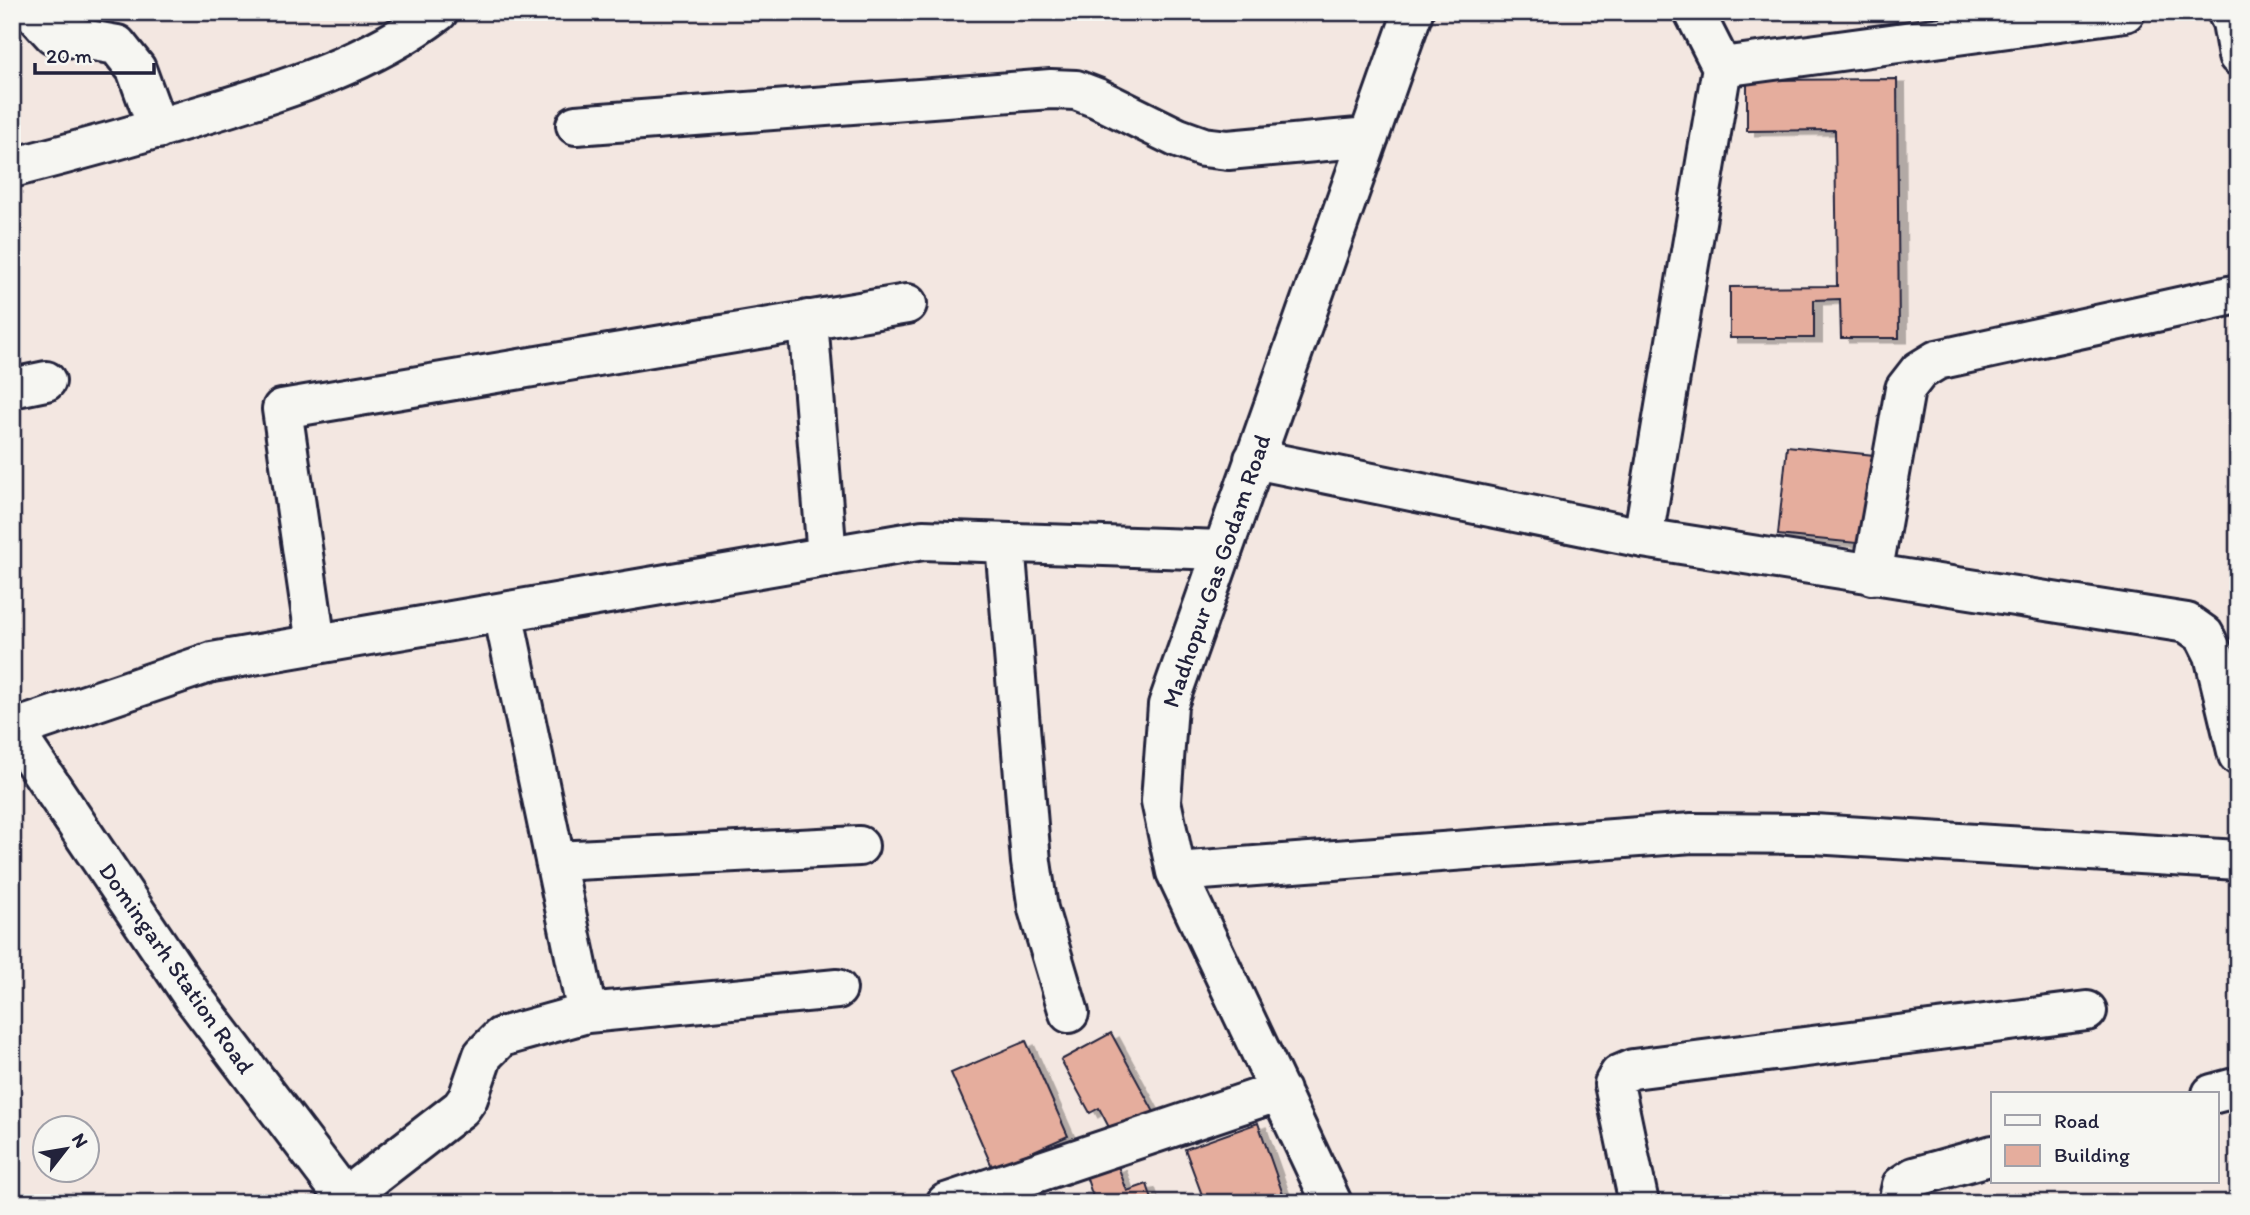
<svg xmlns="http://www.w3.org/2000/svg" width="2250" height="1215" font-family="Itim,sans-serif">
  <defs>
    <filter id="shadow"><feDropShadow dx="8" dy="4.5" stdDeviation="0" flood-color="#0004"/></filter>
  </defs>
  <rect width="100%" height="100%" fill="#f3e7e1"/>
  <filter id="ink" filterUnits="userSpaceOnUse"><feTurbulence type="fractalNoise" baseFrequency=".0143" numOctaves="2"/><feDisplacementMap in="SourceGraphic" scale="14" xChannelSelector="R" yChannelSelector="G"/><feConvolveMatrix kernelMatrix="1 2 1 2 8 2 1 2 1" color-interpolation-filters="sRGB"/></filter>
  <g filter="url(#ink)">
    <path fill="#e5ad9d" stroke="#22223b" stroke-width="2" filter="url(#shadow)" d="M1897,79L1899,338H1841L1840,299L1814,300V338H1730V287L1837,286L1835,130L1747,131V80Z
      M1787,446L1874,455L1866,544L1778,535Z
      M1111,1033L1154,1112L1113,1135L1099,1108L1090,1113L1061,1060Z
      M1026,1041L1068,1136L993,1169L951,1073Z
      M1258,1123L1286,1203H1205L1185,1149Z
      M1118,1166L1127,1191L1147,1184L1153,1203H1095L1086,1176Z"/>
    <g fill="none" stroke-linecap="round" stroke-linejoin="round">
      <defs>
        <path id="minor" d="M33,12L53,34L117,45L136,69L158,129
          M2227,12L2232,22L2238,56
          M1722,67L2125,12
          M576,125L1051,89L1076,90L1097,98L1178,138L1203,147L1228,150L1369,137
          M12,168C78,151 143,133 209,113C288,89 371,63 438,12
          M808,320L827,557
          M12,388L46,381
          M1254,459L1643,538L2187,623L2204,635L2214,655L2238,755
          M1643,538L1722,67L1694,12
          M1005,543L1031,862L1038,909L1069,1013
          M1872,575L1905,389L1919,371L1937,360L2238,294
          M503,612L587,1013L837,989
          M316,644L282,409L907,304
          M12,728L193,997L349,1203
          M12,730L212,662L923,540L1222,550
          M555,861L859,846
          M1176,872L1692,833L1813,834L2238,860
          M2212,1094L2238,1087
          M345,1198L461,1108L468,1098L483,1055L501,1037L587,1013
          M946,1203L1280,1091
          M1332,1203L1176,872L1161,801L1168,705L1413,12
          M1639,1203L1614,1084L1619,1075L1633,1069L2087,1011
          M1898,1203L1902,1185L1914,1177L1993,1155"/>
      </defs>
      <use href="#minor" stroke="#22223b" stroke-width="44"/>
      <use href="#minor" stroke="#f6f6f2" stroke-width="38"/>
    </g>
  </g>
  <g text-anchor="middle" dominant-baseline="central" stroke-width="5" stroke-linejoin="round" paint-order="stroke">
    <g font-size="24" fill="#22223b" stroke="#f6f6f2">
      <text transform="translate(1216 571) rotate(-71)">Madhopur Gas Godam Road</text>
      <text transform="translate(177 968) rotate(55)">Domingarh Station Road</text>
    </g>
  </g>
  <rect width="2250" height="1215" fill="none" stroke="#f6f6f2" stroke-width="42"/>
  <rect x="21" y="21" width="2208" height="1173" fill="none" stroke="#22223b" stroke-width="2.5" filter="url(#ink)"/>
  <rect x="1991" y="1092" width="228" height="91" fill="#f6f6f2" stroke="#a1a1a9" stroke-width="2"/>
  <rect x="2005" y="1115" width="35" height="10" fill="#f6f6f2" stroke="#a1a1a9" stroke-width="2"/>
  <text x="2054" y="1128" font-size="21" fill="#22223b">Road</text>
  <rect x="2005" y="1145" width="35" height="21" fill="#e5ad9d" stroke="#a1a1a9" stroke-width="2"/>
  <text x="2054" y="1162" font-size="21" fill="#22223b">Building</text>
  <g transform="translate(66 1149) rotate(59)"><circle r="33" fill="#f6f6f2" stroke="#a1a1a9" stroke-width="2"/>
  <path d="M0-5L12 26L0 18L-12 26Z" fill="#22223b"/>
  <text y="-10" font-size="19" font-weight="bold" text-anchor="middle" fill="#22223b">N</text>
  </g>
  <path d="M35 63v10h119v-10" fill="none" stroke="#22223b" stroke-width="3.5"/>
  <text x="46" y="63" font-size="21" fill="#22223b" stroke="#f6f6f2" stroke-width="5" paint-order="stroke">20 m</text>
</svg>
